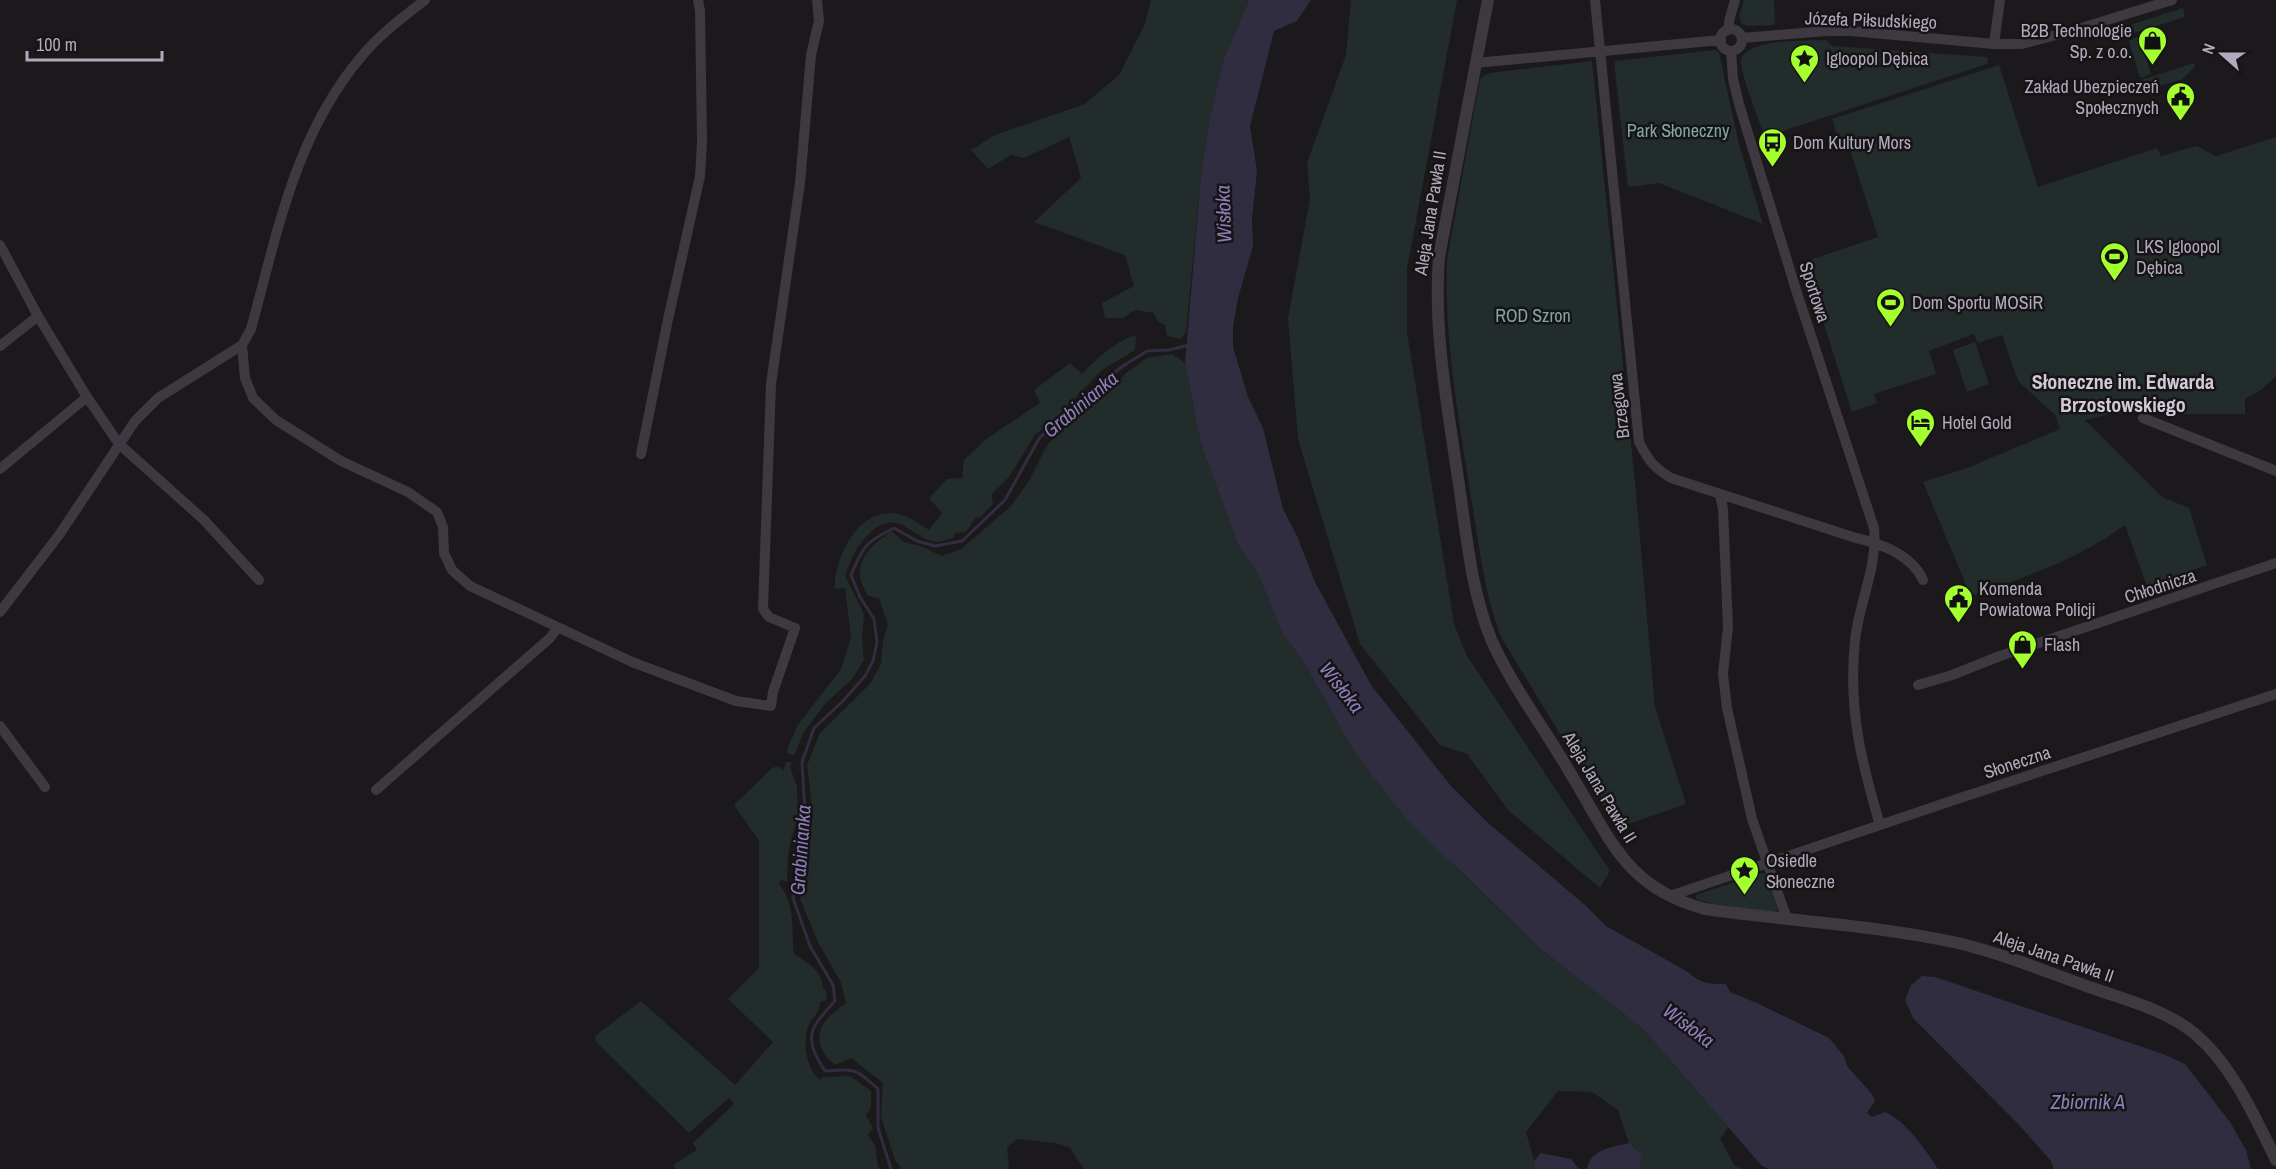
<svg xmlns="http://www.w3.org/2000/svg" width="2276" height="1169" font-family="'Archivo Narrow',sans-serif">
  <rect width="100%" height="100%" fill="#1b191b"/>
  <path fill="#222c2b" d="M1151,0H1249L1223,61L1201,176L1186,332L1181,339L1167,336L1165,325L1157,321L1154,313L1135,310L1123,318H1105L1102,303L1134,286L1125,255L1034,222L1081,178L1069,137L1024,158L1011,155L988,169L971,150L995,135L1085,104L1119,75L1145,24Z
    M1351,0H1457L1407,269V332L1454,624L1467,656L1610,871L1600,888L1509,811L1467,754L1440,745L1360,644L1298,439L1288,318L1310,199L1307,163L1346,55Z
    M1744,0H1774L1775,22L1773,25L1749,26L1742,24L1739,16Z
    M2183,8L2185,17L2127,35L2124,27Z
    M2139,36L2151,74L2140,78L2129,41Z
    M1826,40L1832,46L1986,57L1988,59L1987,64L1767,136L1762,129C1757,115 1741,74 1741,62C1742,38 1808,41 1826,40Z
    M1715,50L1719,53L1739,144L1763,224L1659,183L1628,187L1614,61Z
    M1592,61L1635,482L1655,707L1686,804L1617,828L1501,637C1484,593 1479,544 1471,498C1459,420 1444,340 1447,260L1480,79L1489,73Z
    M2194,63L2195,67L2181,80L2144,90L2141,80Z
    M1999,65L2038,187L2157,148L2161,156L2196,146L2216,156L2276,137V376L2261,390L2245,399V414H2110L2085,420L2162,497L2189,508L2207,565L2147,586L2125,525C2079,559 2029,575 1976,595L1969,592L1923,482L1967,468L2060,429L2055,415L2018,381L2002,335L1978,343L1974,334L1929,351L1936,374L1874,394L1877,403L1852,412L1804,262L1878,237L1850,150L1843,152L1832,119Z
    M1136,335L1135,350L1102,370L1053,421L1035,435L1009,477L992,494L993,504L979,518L976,517L966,532L955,533L953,538C949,539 944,541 940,542C913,542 899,506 871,532C857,545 851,558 845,576L864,614L862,638L864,660L852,679L825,704L804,732L794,756L786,752L797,726L841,669L851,637L845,588L835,589C834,559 856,512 891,513C905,513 918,523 929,530L942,513L929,498L947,479L962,478L964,460L986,439L1040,403L1034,390L1070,363L1082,374C1097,358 1115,341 1136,335Z
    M1975,342L1989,384L1967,392L1953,350Z
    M1172,354L1185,363L1200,441L1238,545L1258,574L1282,633L1303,661L1354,752L1459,871L1542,950L1643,1029L1728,1127L1720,1139L1735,1166L1743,1169H1640L1642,1154L1629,1143L1618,1110L1592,1092L1558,1091L1526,1132L1534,1161L1535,1169H1084L1070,1148L1055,1143L1017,1139L1007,1147L1009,1169H902L895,1160L881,1117L883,1083L851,1058L836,1065C820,1056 813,1035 827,1019C832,1013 840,1008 846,1003L841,983L818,942L800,899L802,862L813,816L807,765L820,733L870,684L881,664L883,640L888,625L879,599L867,595C865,589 860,582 860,576C859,554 876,542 892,531L904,542L920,546L942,556L961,549L1011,506L1029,481L1047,445L1074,419L1098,392L1113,389L1125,374L1147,358Z
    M786,762H792L790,767L797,787L798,814L788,854L787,882L781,880L779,884C796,905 791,929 794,954C808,963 821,969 823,988L826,991L827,1000L820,1002C819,1017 812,1015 808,1027C802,1042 807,1071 820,1080L822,1077L850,1076L871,1091V1108L866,1115L873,1128L868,1135L875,1145L878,1167L880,1169H676L673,1165L697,1150L693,1143L734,1104L729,1098L689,1133L597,1043L595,1036L641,1001L735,1085L773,1042L728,999L759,968V841L734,805L772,768L779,766L783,771Z
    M1761,873L1766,874L1778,909L1775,912L1713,904L1696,899V895Z"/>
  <path fill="#312d41" d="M1249,0H1311L1297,21L1274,31L1250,126L1257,171L1252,218L1253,246L1238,298L1233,327V347L1248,397L1263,428L1283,509L1297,536L1315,582L1371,685L1451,786L1487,822L1585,905L1606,926L1688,972C1701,984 1709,984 1726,984L1730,992L1757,1003L1829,1038L1844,1056L1847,1066L1872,1094L1875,1101L1867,1113L1872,1117L1885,1112C1907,1122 1925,1149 1938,1169H1769L1762,1166L1643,1029L1542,950L1408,821L1354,752L1303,661L1282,633L1258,574L1238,545L1200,441L1185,363L1201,176L1210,120L1223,61Z
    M1922,976L1935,977L2163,1054L2185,1064L2230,1122L2246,1150L2251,1169H2054L2051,1161L2021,1127L1913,1018L1905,1000L1911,985Z
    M1629,1143L1642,1154L1640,1169H1587C1590,1149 1613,1147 1629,1143Z
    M1541,1153L1571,1159L1579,1169H1535L1534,1161Z"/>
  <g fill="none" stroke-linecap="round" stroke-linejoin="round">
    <path stroke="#312d41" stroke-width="3" d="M891,1169L878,1128V1089C855,1068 856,1069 825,1071C803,1037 809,1029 835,1001L833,985L810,946L793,898L796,860L805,812L802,762L814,728L842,702L865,676L873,661L877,642L874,619L860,597L851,575C863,546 866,542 894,528L917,541L935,546L962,541L1005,500L1040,437L1070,415L1094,388L1123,366L1147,351L1169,350L1189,345"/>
    <path stroke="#3e3941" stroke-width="10" d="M1595,0L1639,442C1649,461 1653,467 1671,478L1856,538C1880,543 1912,555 1923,580
      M1720 40a11 11 0 1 1 22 0a11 11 0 1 1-22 0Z
      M1729,30V21L1735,0
      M1742,38L1826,31H1851L1994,44H2022L2075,30L2172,0
      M1994,44L2000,0
      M1731,51L1733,79L1739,104L1797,293L1874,528C1878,566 1859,603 1855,640C1848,709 1861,761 1880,825
      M1475,63L1721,40
      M0,245L38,316L87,397L119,444L204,520L259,580
      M242,345L245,378L253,398L276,420L341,461L408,492L437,512L443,527L444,553L452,570L470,586L632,662L736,701L771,706L773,692L795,628L769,617L763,609L771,384L800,183L811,55L819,21L817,0
      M0,346L38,316
      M2143,418L2276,471
      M641,454L667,324L700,176L702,142L700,11L698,0
      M0,469L87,397
      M1720,495L1723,509L1728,627L1723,674L1727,708L1752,819L1787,919
      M0,612L59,535L135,421L158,398L242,345L251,329C277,234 295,135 361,57C379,35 403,17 425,0
      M1918,685L1952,675L2000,656L2276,563
      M0,726L45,787
      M376,790L550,638L557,628
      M1670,896L1954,800L2276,694"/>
    <path stroke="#3e3941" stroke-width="12" d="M1488,0L1439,257C1433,335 1449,414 1460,492C1467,540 1472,593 1491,639C1512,687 1546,730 1572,776C1611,840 1626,888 1705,909C1789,921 1875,925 1958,943C2003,954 2048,972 2092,988C2126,1000 2167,1010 2195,1034C2232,1065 2255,1117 2276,1160"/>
  </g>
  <defs>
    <symbol id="shop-pin" viewBox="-11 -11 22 30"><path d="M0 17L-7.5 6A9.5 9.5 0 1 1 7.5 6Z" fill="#a3ff2d" stroke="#161416"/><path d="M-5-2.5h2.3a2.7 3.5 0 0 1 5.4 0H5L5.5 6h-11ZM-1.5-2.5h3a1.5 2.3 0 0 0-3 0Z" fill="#111"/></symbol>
    <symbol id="sight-pin" viewBox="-11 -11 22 30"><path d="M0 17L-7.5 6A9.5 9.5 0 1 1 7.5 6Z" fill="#a3ff2d" stroke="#161416"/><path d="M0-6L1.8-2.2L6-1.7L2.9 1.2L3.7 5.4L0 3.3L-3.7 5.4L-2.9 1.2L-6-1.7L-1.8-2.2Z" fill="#111"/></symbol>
    <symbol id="civic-pin" viewBox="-11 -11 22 30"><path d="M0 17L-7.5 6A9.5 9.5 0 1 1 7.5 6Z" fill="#a3ff2d" stroke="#161416"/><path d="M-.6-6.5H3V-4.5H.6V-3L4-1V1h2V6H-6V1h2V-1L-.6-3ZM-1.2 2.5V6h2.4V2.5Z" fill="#111"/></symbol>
    <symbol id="bus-pin" viewBox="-11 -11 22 30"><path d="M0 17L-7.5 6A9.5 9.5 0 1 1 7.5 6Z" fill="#a3ff2d" stroke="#161416"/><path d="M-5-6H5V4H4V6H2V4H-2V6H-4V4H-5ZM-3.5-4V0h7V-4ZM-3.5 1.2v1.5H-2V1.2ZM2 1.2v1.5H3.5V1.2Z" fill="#111"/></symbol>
    <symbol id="stadium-pin" viewBox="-11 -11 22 30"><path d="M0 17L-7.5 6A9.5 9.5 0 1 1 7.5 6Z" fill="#a3ff2d" stroke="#161416"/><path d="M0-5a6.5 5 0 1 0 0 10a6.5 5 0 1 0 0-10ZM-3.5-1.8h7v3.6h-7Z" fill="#111"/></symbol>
    <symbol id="hotel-pin" viewBox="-11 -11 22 30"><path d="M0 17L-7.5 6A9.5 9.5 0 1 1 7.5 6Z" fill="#a3ff2d" stroke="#161416"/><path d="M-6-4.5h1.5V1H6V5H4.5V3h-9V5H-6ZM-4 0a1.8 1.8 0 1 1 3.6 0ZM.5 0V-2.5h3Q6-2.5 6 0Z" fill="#111"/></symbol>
  </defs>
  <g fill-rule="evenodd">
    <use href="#shop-pin" x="2136" y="24" width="33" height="45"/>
    <use href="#sight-pin" x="1788" y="42" width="33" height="45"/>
    <use href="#civic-pin" x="2164" y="80" width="33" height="45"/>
    <use href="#bus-pin" x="1756" y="126" width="33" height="45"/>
    <use href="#stadium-pin" x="2098" y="240" width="33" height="45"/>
    <use href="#stadium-pin" x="1874" y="286" width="33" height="45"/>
    <use href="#hotel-pin" x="1904" y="406" width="33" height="45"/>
    <use href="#civic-pin" x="1942" y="582" width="33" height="45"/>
    <use href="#shop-pin" x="2006" y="628" width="33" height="45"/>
    <use href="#sight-pin" x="1728" y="854" width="33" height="45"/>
  </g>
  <g text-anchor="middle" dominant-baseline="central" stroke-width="5" stroke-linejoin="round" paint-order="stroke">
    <g font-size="18" fill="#b2aabc" stroke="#161416">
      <text transform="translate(1871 20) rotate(2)">Józefa Piłsudskiego</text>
      <text transform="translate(1430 213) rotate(-81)">Aleja Jana Pawła II</text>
      <text transform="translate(1815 292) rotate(72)">Sportowa</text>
      <text transform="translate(1619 406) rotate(-97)">Brzegowa</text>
      <text transform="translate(2160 586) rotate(-18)">Chłodnicza</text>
      <text transform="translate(2017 762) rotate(-18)">Słoneczna</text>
      <text transform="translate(1600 787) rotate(59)">Aleja Jana Pawła II</text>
      <text transform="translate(2054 956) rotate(19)">Aleja Jana Pawła II</text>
    </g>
    <g font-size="18" fill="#b2aabc" stroke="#161416" text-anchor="start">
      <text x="2132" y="30" text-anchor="end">B2B Technologie<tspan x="2132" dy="21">Sp. z o.o.</tspan></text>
      <text x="1826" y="58">Igloopol Dębica</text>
      <text x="2159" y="86" text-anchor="end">Zakład Ubezpieczeń<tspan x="2159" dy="21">Społecznych</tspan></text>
      <text x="1793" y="142">Dom Kultury Mors</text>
      <text x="2136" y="246">LKS Igloopol<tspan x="2136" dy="21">Dębica</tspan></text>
      <text x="1912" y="302">Dom Sportu MOSiR</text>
      <text x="1942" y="422">Hotel Gold</text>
      <text x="1979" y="588">Komenda<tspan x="1979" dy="21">Powiatowa Policji</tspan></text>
      <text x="2044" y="644">Flash</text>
      <text x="1766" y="860">Osiedle<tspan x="1766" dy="21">Słoneczne</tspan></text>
    </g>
    <g font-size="18" fill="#80a8a1" stroke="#161416">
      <text x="1678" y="130">Park Słoneczny</text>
      <text x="1533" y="315">ROD Szron</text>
    </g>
    <g font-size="20" font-style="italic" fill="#8d7fb9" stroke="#161416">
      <text transform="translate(1223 214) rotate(-92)">Wisłoka</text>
      <text transform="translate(1080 404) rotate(-40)">Grabinianka</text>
      <text transform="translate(1342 687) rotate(52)">Wisłoka</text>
      <text transform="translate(800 850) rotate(-86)">Grabinianka</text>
      <text transform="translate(1689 1025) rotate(37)">Wisłoka</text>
      <text x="2088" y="1101">Zbiornik A</text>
    </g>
    <g font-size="20" font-weight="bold" fill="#d2cbd7" stroke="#161416">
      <text x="2123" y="381">Słoneczne im. Edwarda<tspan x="2123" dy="23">Brzostowskiego</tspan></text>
    </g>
  </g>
  <g transform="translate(2222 54) rotate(291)" stroke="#161416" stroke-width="4.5" paint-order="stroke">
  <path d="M0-4.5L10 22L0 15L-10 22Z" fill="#b2aabc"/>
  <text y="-9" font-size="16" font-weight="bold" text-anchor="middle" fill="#b2aabc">N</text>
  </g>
  <path d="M27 51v9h135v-9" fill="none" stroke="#b2aabc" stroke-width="3"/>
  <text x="36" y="51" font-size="18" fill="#b2aabc" stroke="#161416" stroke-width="4.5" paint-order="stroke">100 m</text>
</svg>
